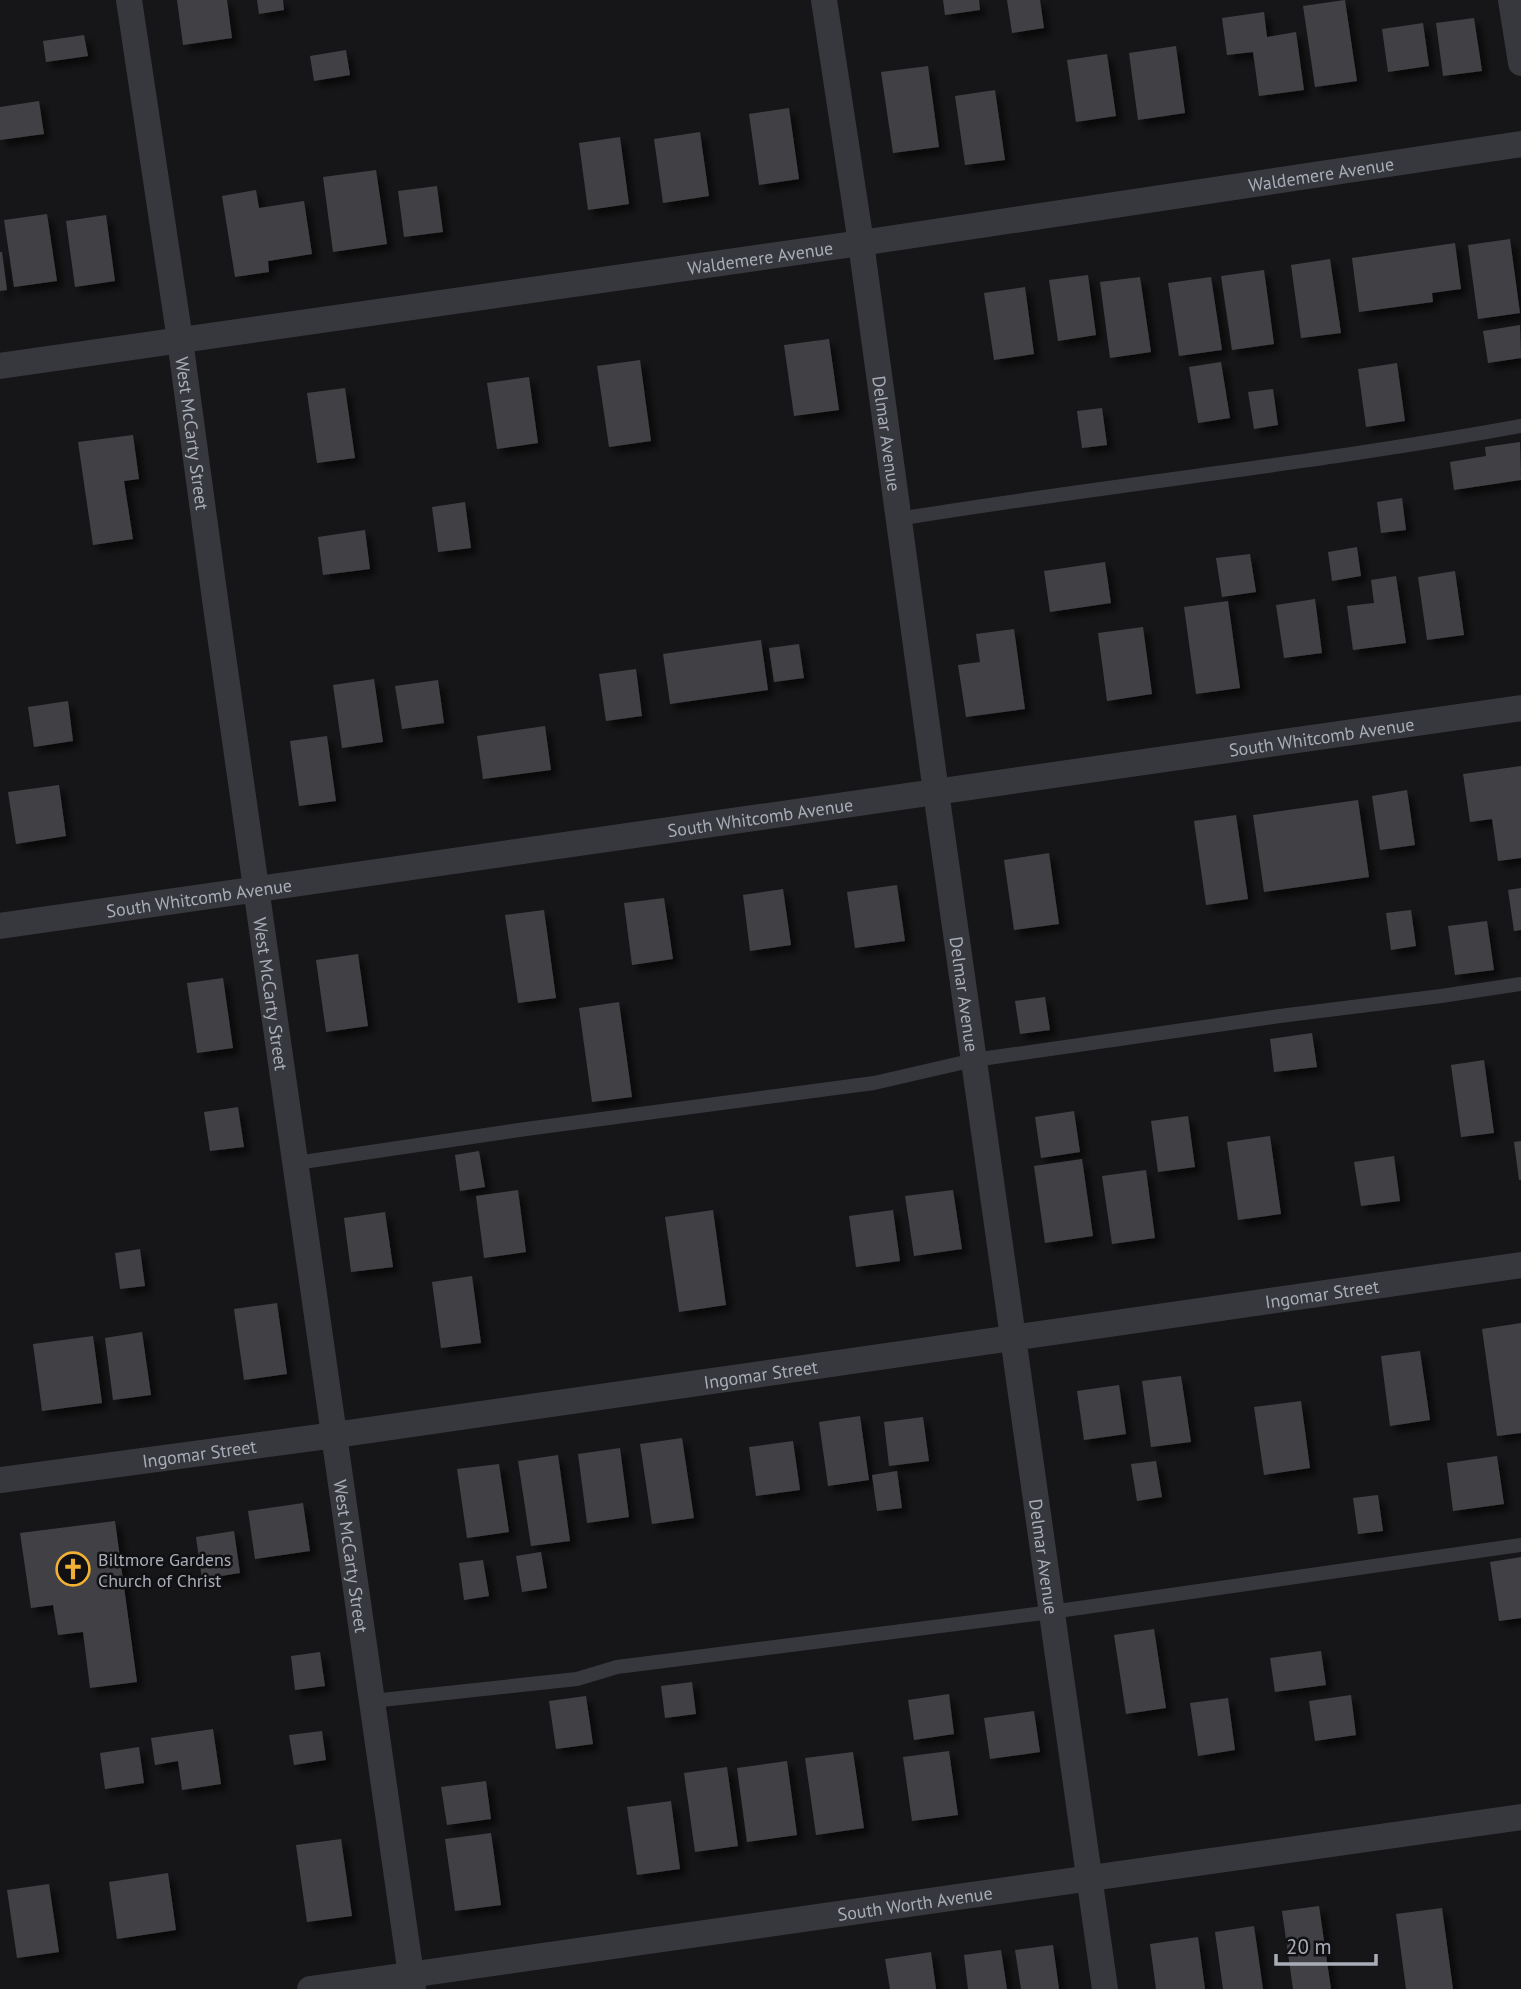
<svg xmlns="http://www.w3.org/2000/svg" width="1521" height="1989" font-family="'PT Sans',sans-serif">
  <defs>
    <filter id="shadow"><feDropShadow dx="6" dy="6" stdDeviation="3.5" flood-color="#0009"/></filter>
  </defs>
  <rect width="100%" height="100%" fill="#161618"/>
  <path fill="#404145" filter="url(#shadow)" d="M177,0H227L232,38L183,45Z
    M257,0H283L284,10L259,14Z
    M943,0H979L980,10L945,15Z
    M1007,0H1040L1044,28L1012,33Z
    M1345,0L1357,81L1315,87L1303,6Z
    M1264,12L1267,37L1296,32L1304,90L1259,96L1253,52L1227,55L1222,18Z
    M1474,18L1482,71L1443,76L1436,23Z
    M1423,23L1429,66L1388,72L1382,29Z
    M84,35L88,56L46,62L43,41Z
    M1176,46L1185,113L1138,120L1129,53Z
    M346,50L350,75L314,81L310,56Z
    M1107,54L1116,116L1076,122L1067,60Z
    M928,66L939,147L893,153L881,72Z
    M995,90L1005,160L965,165L955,96Z
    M39,101L44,134L0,140V107Z
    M789,108L799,179L759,185L749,114Z
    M700,132L709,196L663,203L654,139Z
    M620,137L629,204L588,210L579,143Z
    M376,170L387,244L333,252L323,177Z
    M437,186L443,232L404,237L398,191Z
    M256,190L259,208L304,201L312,254L268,261L269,272L235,277L222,196Z
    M47,214L57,281L14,287L4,220Z
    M106,215L115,281L75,287L66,221Z
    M1510,239L1520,313L1478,319L1468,245Z
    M1455,243L1461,289L1432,293L1433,302L1359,312L1352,258Z
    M0,252H2L7,290L0,291Z
    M1330,259L1341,333L1301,338L1291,265Z
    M1264,270L1274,344L1232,350L1221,276Z
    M1088,275L1096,335L1058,341L1049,280Z
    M1140,277L1151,352L1110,358L1100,282Z
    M1211,277L1222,350L1179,356L1168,283Z
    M1025,287L1034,354L994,360L984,293Z
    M1520,325L1521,358L1488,363L1483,331Z
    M829,339L839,410L794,416L784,345Z
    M640,360L651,441L609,447L597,366Z
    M1221,362L1230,418L1198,423L1189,367Z
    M1397,363L1405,421L1366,427L1358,369Z
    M529,377L538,443L497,449L487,383Z
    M345,388L355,458L317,463L307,393Z
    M1273,389L1278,425L1254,429L1248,392Z
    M1102,408L1107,445L1082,448L1077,411Z
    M133,435L139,479L124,481L133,539L93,545L78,442Z
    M1520,442L1521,480L1454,490L1450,462L1486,456L1485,447Z
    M1402,498L1406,530L1381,533L1377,502Z
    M465,502L471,548L438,552L432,507Z
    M365,530L370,569L323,575L318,537Z
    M1357,547L1361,576L1332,581L1328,552Z
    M1250,554L1256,592L1222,597L1216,558Z
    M1105,562L1111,603L1050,612L1044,571Z
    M1455,571L1464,635L1427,640L1418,577Z
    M1396,576L1406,643L1353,650L1347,606L1374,603L1371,580Z
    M1315,599L1322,653L1284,658L1276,605Z
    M1228,601L1240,688L1196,694L1184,607Z
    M1143,627L1152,694L1107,701L1098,633Z
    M1014,629L1025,709L966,717L958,665L980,662L976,634Z
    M761,640L768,690L670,704L663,654Z
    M799,644L804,678L774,682L769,648Z
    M636,669L642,716L606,721L599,674Z
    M374,679L383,742L342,748L333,685Z
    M438,680L444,723L402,729L395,686Z
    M68,701L73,741L34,747L28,707Z
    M545,726L551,770L483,779L477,736Z
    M327,736L336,801L299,806L290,741Z
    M1521,766V858L1498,861L1492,819L1470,822L1463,774Z
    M59,785L66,836L16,844L8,792Z
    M1407,790L1415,845L1380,850L1372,796Z
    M1358,800L1369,877L1264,892L1253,815Z
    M1236,815L1248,899L1206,905L1194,821Z
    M1049,853L1059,924L1014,930L1004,860Z
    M897,885L905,941L855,948L847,892Z
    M1521,888V930L1514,931L1508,890Z
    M783,889L791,945L750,951L743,895Z
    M664,898L673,959L632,965L624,903Z
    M544,910L556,998L518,1003L505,915Z
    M1411,910L1416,946L1391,950L1386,913Z
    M1487,921L1494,970L1455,975L1448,926Z
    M358,954L368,1026L326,1032L316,960Z
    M223,978L233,1048L197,1053L187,983Z
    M1045,997L1050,1030L1020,1034L1015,1001Z
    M619,1002L632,1097L592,1102L579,1008Z
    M1312,1033L1317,1067L1274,1072L1270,1039Z
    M1484,1060L1494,1133L1461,1137L1451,1065Z
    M238,1107L244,1147L210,1151L204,1112Z
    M1074,1111L1080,1152L1041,1158L1035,1117Z
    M1188,1116L1195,1167L1158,1172L1151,1121Z
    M1270,1136L1281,1214L1238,1220L1227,1142Z
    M1521,1141V1180H1519L1514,1142Z
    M479,1151L485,1187L460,1191L455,1155Z
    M1394,1156L1400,1201L1361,1206L1354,1162Z
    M1082,1159L1093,1236L1045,1243L1034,1166Z
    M1146,1170L1155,1238L1112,1244L1102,1176Z
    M518,1190L526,1252L484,1258L476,1196Z
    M953,1190L962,1249L914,1256L905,1196Z
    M713,1210L726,1305L679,1312L665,1217Z
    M893,1210L900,1261L856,1267L849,1216Z
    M385,1212L393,1267L351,1272L344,1218Z
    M140,1249L145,1286L120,1289L115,1253Z
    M472,1276L481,1343L441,1348L432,1282Z
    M277,1303L287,1374L244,1380L234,1309Z
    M1521,1323V1433L1497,1436L1482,1329Z
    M142,1332L151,1395L113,1400L105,1338Z
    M93,1336L102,1403L42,1411L33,1344Z
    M1420,1351L1430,1420L1390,1426L1381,1356Z
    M1181,1376L1191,1442L1151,1447L1142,1381Z
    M1119,1385L1126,1434L1084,1440L1077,1391Z
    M1301,1401L1310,1468L1264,1475L1254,1407Z
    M860,1416L869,1480L828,1486L819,1422Z
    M923,1417L929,1461L889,1466L884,1422Z
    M682,1438L694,1518L652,1524L640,1444Z
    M793,1441L800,1490L756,1496L749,1447Z
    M620,1448L629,1517L587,1523L578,1454Z
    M558,1455L570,1541L531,1546L518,1461Z
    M1497,1456L1504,1504L1453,1511L1447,1463Z
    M1156,1461L1162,1497L1137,1501L1131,1464Z
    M499,1464L509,1532L467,1538L457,1469Z
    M897,1471L902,1508L877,1511L872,1475Z
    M1378,1495L1383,1531L1358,1534L1353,1498Z
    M303,1503L310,1551L255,1559L248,1511Z
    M115,1521L137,1682L90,1688L83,1632L58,1635L53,1605L31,1608L20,1533Z
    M234,1531L240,1573L202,1579L196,1537Z
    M541,1552L547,1588L522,1592L516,1556Z
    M1521,1557V1618L1499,1621L1490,1562Z
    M483,1560L489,1596L464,1600L459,1563Z
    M1154,1629L1166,1708L1126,1714L1114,1635Z
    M1321,1651L1326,1685L1275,1692L1270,1658Z
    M320,1652L325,1686L295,1690L291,1656Z
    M692,1682L696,1714L665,1718L661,1686Z
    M949,1694L954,1734L914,1740L908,1700Z
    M1351,1695L1356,1735L1315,1741L1309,1701Z
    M586,1696L593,1744L556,1749L549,1701Z
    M1228,1698L1235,1750L1198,1756L1190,1703Z
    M1034,1711L1040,1752L990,1759L984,1718Z
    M213,1729L221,1784L182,1790L178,1761L155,1765L151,1738Z
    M322,1731L326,1760L294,1765L289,1735Z
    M139,1747L144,1783L105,1789L100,1753Z
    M949,1751L958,1815L912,1821L903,1757Z
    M853,1752L864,1828L816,1835L805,1758Z
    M787,1761L797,1835L747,1842L737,1768Z
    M727,1767L738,1846L695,1852L684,1773Z
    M486,1781L491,1819L447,1825L441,1787Z
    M671,1801L680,1869L637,1875L627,1807Z
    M491,1833L501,1905L455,1911L445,1839Z
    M341,1839L352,1916L307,1922L296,1845Z
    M168,1873L176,1930L117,1939L109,1882Z
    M49,1884L59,1952L17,1958L7,1890Z
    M1319,1906L1331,1989H1293L1282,1911Z
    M1442,1908L1453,1989H1406L1396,1914Z
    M1254,1926L1263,1989H1223L1215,1932Z
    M1198,1937L1205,1989H1156L1150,1944Z
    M1053,1945L1059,1989H1021L1015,1950Z
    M1001,1950L1007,1989H968L964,1955Z
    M931,1952L936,1989H890L885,1959Z"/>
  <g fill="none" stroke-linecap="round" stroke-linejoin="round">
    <path stroke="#37383d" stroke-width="14" d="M898,519C1105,485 1315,464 1521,426
      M296,1163L526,1129L874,1083L974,1060L1280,1016L1441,996L1521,984
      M372,1701L577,1679L617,1667L1051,1612L1521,1545"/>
    <g stroke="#37383d" stroke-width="26">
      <path id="s1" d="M129,0L180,340L217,614L413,1989"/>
      <path id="s2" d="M824,0L861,243L936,792L1105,1989"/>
      <path d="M1511,0L1521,63"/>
      <path id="s3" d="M0,366L861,243L1521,144"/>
      <path id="s4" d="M0,926L1521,708"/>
      <path id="s5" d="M0,1480L335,1435L1521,1265"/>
      <path id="s6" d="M310,1989L1521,1817"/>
    </g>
  </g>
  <defs>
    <symbol id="church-ring" viewBox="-11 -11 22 22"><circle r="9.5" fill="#111113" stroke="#f2b134" stroke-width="1.5"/><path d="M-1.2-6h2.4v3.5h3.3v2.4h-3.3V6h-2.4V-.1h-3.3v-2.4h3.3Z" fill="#f2b134"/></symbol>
  </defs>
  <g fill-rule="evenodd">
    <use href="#church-ring" x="54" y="1550" width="38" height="38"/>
  </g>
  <g text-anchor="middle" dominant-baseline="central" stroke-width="5" stroke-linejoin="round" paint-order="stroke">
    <g font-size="18" fill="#a8adb8" stroke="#111113">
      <text stroke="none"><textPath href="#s3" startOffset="1335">Waldemere Avenue</textPath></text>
      <text stroke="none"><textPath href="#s3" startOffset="768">Waldemere Avenue</textPath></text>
      <text stroke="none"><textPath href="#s1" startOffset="438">West McCarty Street</textPath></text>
      <text stroke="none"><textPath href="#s2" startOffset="438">Delmar Avenue</textPath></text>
      <text stroke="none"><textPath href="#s4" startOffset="1335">South Whitcomb Avenue</textPath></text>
      <text stroke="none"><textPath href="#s4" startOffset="768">South Whitcomb Avenue</textPath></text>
      <text stroke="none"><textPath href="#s4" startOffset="201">South Whitcomb Avenue</textPath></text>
      <text stroke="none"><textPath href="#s1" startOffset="1004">West McCarty Street</textPath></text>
      <text stroke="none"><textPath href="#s2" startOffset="1004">Delmar Avenue</textPath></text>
      <text stroke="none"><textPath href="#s5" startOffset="1335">Ingomar Street</textPath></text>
      <text stroke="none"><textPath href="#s5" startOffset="768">Ingomar Street</textPath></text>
      <text stroke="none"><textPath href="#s5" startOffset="201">Ingomar Street</textPath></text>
      <text stroke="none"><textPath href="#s1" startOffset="1572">West McCarty Street</textPath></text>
      <text stroke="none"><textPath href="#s2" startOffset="1572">Delmar Avenue</textPath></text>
      <text stroke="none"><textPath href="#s6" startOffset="611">South Worth Avenue</textPath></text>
    </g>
    <g font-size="18" fill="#a8adb8" stroke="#111113" text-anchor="start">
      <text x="98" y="1559">Biltmore Gardens<tspan x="98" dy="21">Church of Christ</tspan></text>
    </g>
  </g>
  <path d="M1276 1954v10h100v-10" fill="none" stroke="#a8adb8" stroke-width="3.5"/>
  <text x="1286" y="1954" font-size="21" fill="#a8adb8" stroke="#111113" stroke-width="5" paint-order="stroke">20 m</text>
</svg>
